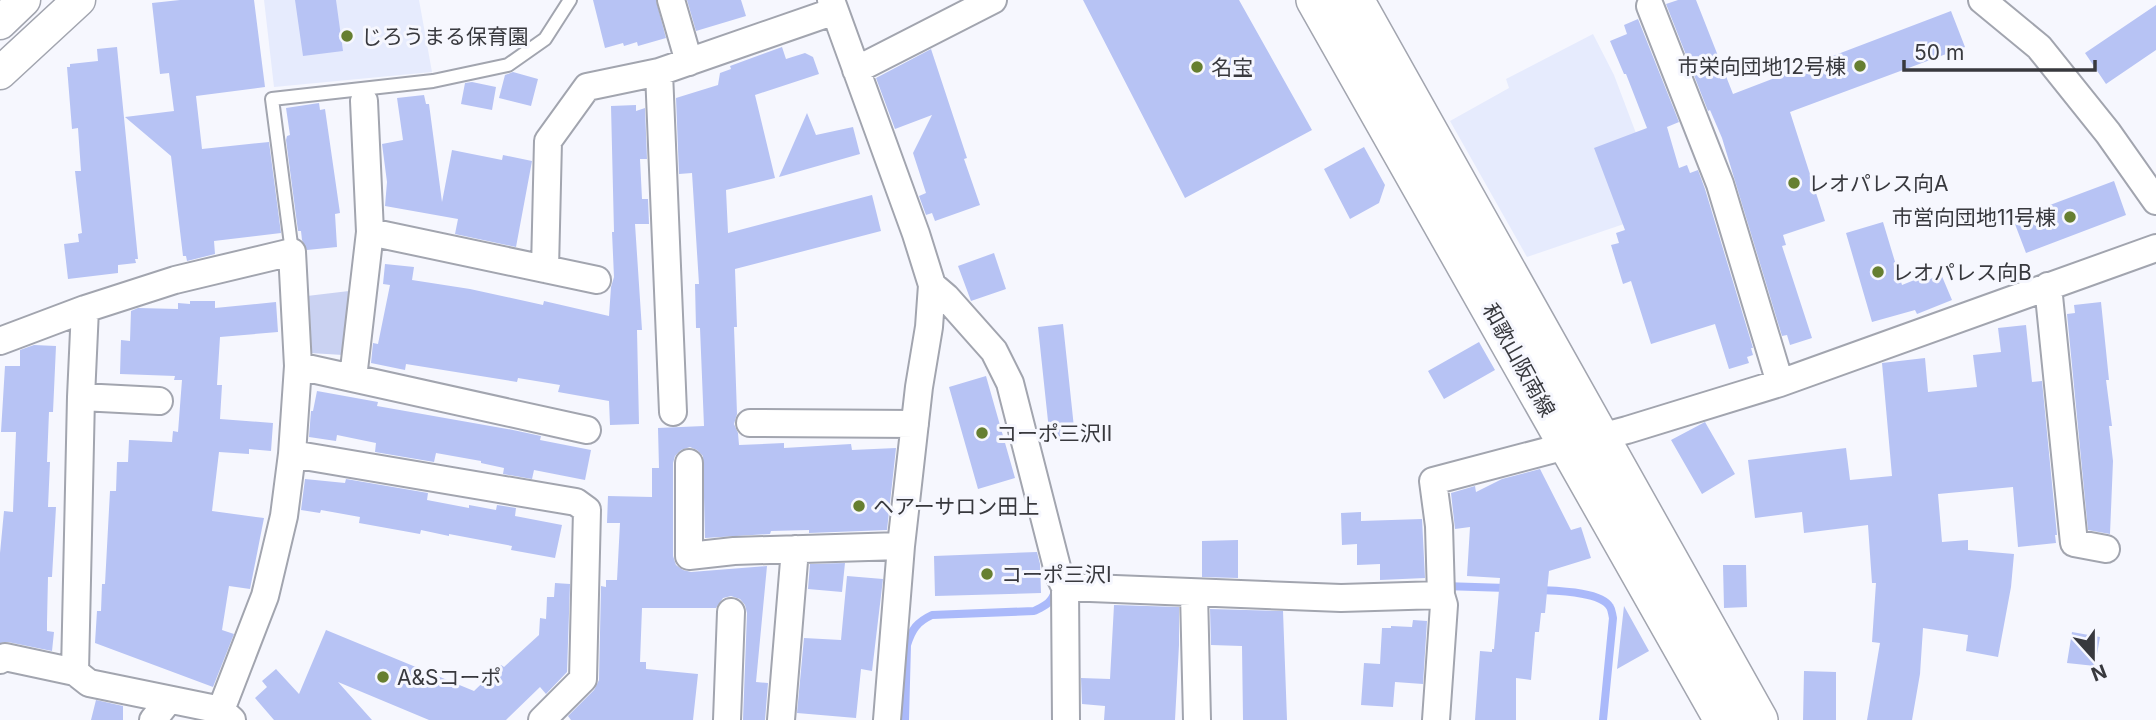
<svg xmlns="http://www.w3.org/2000/svg" width="2156" height="720" font-family="Inter,'Noto Sans JP',sans-serif">
  <rect width="100%" height="100%" fill="#f6f7fe"/>
  <path fill="#e6ebfd" d="M264,0H419L432,72L274,87Z
    M1593,34L1614,75L1665,210L1527,257L1450,121L1509,88L1506,79Z"/>
  <path fill="#cad2f2" d="M349,291L343,355L310,353L307,296Z"/>
  <g fill="none" stroke-linecap="round" stroke-linejoin="round">
    <path stroke="#aab9fa" stroke-width="8" d="M1443,586L1507,588
      M1538,590C1554,591 1601,591 1610,607C1612,610 1612,614 1613,618L1603,720
      M905,720L907,645C912,629 917,622 932,615L1034,611C1044,606 1052,603 1055,591"/>
  </g>
  <path fill="#b7c3f4" d="M180,0H254L265,87L196,96L202,149L269,142L281,233L214,241L215,254L187,261L186,256H183L171,156L125,117L174,111L169,73L160,74L152,3Z
    M295,0H336L343,51L303,56Z
    M593,0H656L666,38L638,46L637,42L624,46L623,43L605,48Z
    M687,0H741L746,16L696,31Z
    M1083,0H1239L1312,130L1185,198Z
    M1678,0H1696L1733,94L1951,11L1965,47L1790,112L1825,221L1783,235L1786,245L1782,246L1812,338L1790,345L1787,335L1782,336L1722,138L1710,110L1708,111L1666,4Z
    M2156,5V50L2106,84L2085,53Z
    M1638,19L1679,122L1667,127L1679,168L1687,165L1690,173L1698,170L1705,189L1753,348H1751L1753,355L1747,357L1749,363L1729,369L1715,324L1651,344L1631,281L1623,284L1611,245L1619,243L1616,233L1625,230L1594,148L1647,128L1626,74H1624L1610,41L1627,34L1624,25Z
    M117,47L138,259H135L136,263L118,265V273L68,279L64,244L79,242L78,234L82,233L75,171H81L78,128L72,129L67,67H70V64L98,61L97,49Z
    M782,47L786,59L805,53L813,57L819,74L755,95L775,178L726,190L728,233L872,195L881,231L735,269L737,327H734L737,414L734,424L738,433L739,445L784,443V448L851,444L852,450L896,448L887,530L809,533V530L771,531L770,534L705,538L703,456L697,450L690,447L681,450L675,456L673,463V556L676,565L683,570L691,572L767,566L756,682L768,683L765,720H743L747,613L745,605L740,599L731,596L723,598L716,608H642L640,662H646V669L698,674L693,720H571L568,716L594,690L599,680L601,586L606,587V580H617L620,523H607L608,496L652,497V468H659L658,428L704,426L700,328H696L695,284H699L692,173L679,174L676,98L718,85L720,73L731,69L730,66Z
    M931,49L967,158L964,159L980,205L935,221L932,213L926,215L919,196L926,193L913,153L932,115L895,129L876,78Z
    M513,72L538,79L531,106L499,98L505,75Z
    M472,82L496,87L492,110L461,104L465,83Z
    M424,95L426,104H429L442,202L452,150L502,160L503,155L532,161L516,247L455,234L458,219L385,206L387,182L382,144L403,140L397,98Z
    M319,103L320,110L325,109L340,213L335,214L337,247L307,250L302,240L301,231H298L286,140L287,136L290,135L286,108Z
    M636,105V111L645,108L647,159H640L642,199H648L649,224H635L642,330H637L639,424L610,425L609,401L558,392L560,385L518,378L517,382L406,364L405,370L371,363L373,343L378,344L390,285L383,284L385,264L414,267L412,280L470,289L543,305L544,301L609,316L611,287L614,277L612,232H614L611,106Z
    M807,113L816,135L853,127L860,154L779,177Z
    M1364,147L1385,185L1379,203L1350,219L1324,169Z
    M2114,181L2126,215L2026,253L2013,219Z
    M1883,222L1902,285L1927,275L1928,280L1941,274L1952,300L1917,314L1915,310L1872,322L1846,233Z
    M994,253L1006,289L971,301L958,266Z
    M190,301H215V308L276,302L278,332L220,337L217,385H222L220,419L273,423L271,451L249,449V454L219,452L212,511L264,518L250,589L229,586L222,630L234,634L213,687L95,643L97,611H101L102,584H105L110,491H116L117,462H128L129,440L172,442L173,431L178,432L182,380H174L175,376L120,374L121,340L130,341L131,311L138,308L178,309V303L190,304Z
    M2101,302L2109,380H2106L2112,426H2109L2113,461L2110,534L2088,530L2067,314L2075,313L2074,305Z
    M1063,324L1075,437L1050,440L1038,327Z
    M2026,325L2032,382L2042,381L2057,535H2055L2056,543L2018,547L2013,487L1938,494L1942,542L1968,540V550L2014,554L2011,587L1998,657L1966,651L1968,635L1923,628L1920,674L1912,720H1867L1880,643L1872,642L1876,583H1872L1868,525L1804,533L1802,512L1755,518L1748,460L1846,448L1850,480L1892,476L1882,363L1925,358L1928,392L1977,387L1973,355L2001,352L1998,328Z
    M1479,342L1495,370L1444,399L1428,371Z
    M34,345L56,346L53,412H49L47,462H50L48,507H56L52,577H48L47,622V631L54,632L52,651L8,642L0,643V553L4,511L13,512L16,432H1L5,366H20V350Z
    M986,376L1015,478L978,489L949,387Z
    M317,391L378,402L377,406L513,430L541,436L540,440L591,450L585,480L534,470L532,479L503,474L504,468L481,463V461L436,453L434,462L375,452L376,443L337,435L336,441L309,437L311,411H313Z
    M1705,422L1735,474L1702,494L1671,440Z
    M1540,469L1571,530L1581,527L1591,558L1549,571L1545,613H1541L1539,632H1535L1531,680L1516,678V720H1475L1480,651L1492,652V649H1494L1500,578L1467,576L1470,527L1455,529L1451,493L1475,486L1476,492L1502,479Z
    M305,479L345,483L346,479L428,493L427,500L469,508V505L496,510L497,505L516,508L515,516L562,525L555,558L511,550L512,546L449,534V536L421,530L420,534L359,523L360,517L321,510L320,513L301,510Z
    M1361,512V521L1422,519L1425,578L1380,580V564L1357,565V544L1342,545L1341,513Z
    M1238,540V578L1202,577V541Z
    M1037,552L1040,564L1041,593L935,596L934,556Z
    M845,563L842,592L808,589L810,564Z
    M1723,565H1746L1747,607L1724,608Z
    M847,576L883,579L872,671L861,669L856,718L797,713L804,638L841,640Z
    M555,583L570,584L567,672L546,694L540,687L506,720H429L338,682L372,720H274L255,698L267,687L262,681L276,669L299,694L326,630L474,691L501,665L504,667L539,635L540,618L546,619L547,597H554Z
    M1114,605L1179,607V645L1175,720H1104L1105,706L1082,704L1081,678L1110,679Z
    M1624,606L1649,651L1617,669Z
    M1210,609L1283,611L1287,720H1243L1242,646L1211,645Z
    M1413,620L1427,621L1423,684L1395,682L1393,707L1361,705L1364,663L1380,664L1382,628H1391V626L1412,627Z
    M2072,632L2100,637L2095,666L2067,663Z
    M1804,671L1836,672V720H1803Z
    M96,700L123,706V720H91Z"/>
  <g fill="none" stroke-linecap="round" stroke-linejoin="round">
    <defs>
      <path id="service" d="M292,252L272,99L433,81L508,65L545,39L570,0"/>
      <path id="minor" d="M671,0L689,62
        M831,0L916,234L932,285L929,327L919,387L901,546L887,720
        M1982,0L2039,47L2108,133L2156,201
        M1650,6L1720,184L1780,383
        M856,70L993,0
        M370,232L597,280
        M545,269L548,141L587,87L659,72
        M932,285L946,297L994,351L1010,383L1059,575L1065,587L1066,720
        M2048,286L2074,543L2106,549
        M85,309L175,280L292,252L298,366L292,454
        M0,341L85,309L81,397
        M298,366L587,430
        M353,378L370,232L364,101
        M673,412L659,72L835,11
        M750,423L915,424
        M689,463V556L734,551L901,546
        M1065,587L1341,598L1441,595L1444,605L1436,720
        M1194,593L1197,720
        M1441,595L1439,526L1433,481L1627,430L1780,383L2156,248
        M0,660L5,657L75,672L89,683L221,710L232,720
        M75,672L81,397L159,401
        M221,710L265,596L284,516L292,454L576,502L587,510L583,679L542,720
        M153,720L169,700
        M727,720L731,612
        M781,720L795,549"/>
      <path id="tertiary" d="M0,23L24,0
        M0,73L79,0"/>
      <path id="secondary" d="M1315,0L1723,720
        M1355,0L1759,720"/>
    </defs>
    <use href="#service" stroke="#a2a5af" stroke-width="16"/>
    <use href="#minor" stroke="#a2a5af" stroke-width="30"/>
    <use href="#tertiary" stroke="#a2a5af" stroke-width="35"/>
    <use href="#secondary" stroke="#a2a5af" stroke-width="40"/>
    <use href="#service" stroke="#fff" stroke-width="12"/>
    <use href="#minor" stroke="#fff" stroke-width="26"/>
    <use href="#tertiary" stroke="#fff" stroke-width="32"/>
    <use href="#secondary" stroke="#fff" stroke-width="37"/>
  </g>
  <g fill="#667f31" stroke="#f6f7fe" stroke-width="2.5">
    <circle cx="347" cy="36" r="7"/>
    <circle cx="1860" cy="66" r="7"/>
    <circle cx="1197" cy="67" r="7"/>
    <circle cx="1794" cy="183" r="7"/>
    <circle cx="2070" cy="217" r="7"/>
    <circle cx="1878" cy="272" r="7"/>
    <circle cx="982" cy="433" r="7"/>
    <circle cx="859" cy="506" r="7"/>
    <circle cx="987" cy="574" r="7"/>
    <circle cx="383" cy="677" r="7"/>
  </g>
  <g text-anchor="middle" dominant-baseline="central" stroke-width="6" stroke-linejoin="round" paint-order="stroke">
    <g font-size="21" fill="#38393e" stroke="#f6f7fe" text-anchor="start">
      <text x="361" y="36">じろうまる保育園</text>
      <text x="1846" y="66" text-anchor="end">市栄向団地12号棟</text>
      <text x="1211" y="67">名宝</text>
      <text x="1808" y="183">レオパレス向A</text>
      <text x="2056" y="217" text-anchor="end">市営向団地11号棟</text>
      <text x="1892" y="272">レオパレス向B</text>
      <text x="996" y="433">コーポ三沢Ⅱ</text>
      <text x="873" y="506">ヘアーサロン田上</text>
      <text x="1001" y="574">コーポ三沢Ⅰ</text>
      <text x="397" y="677">A&amp;Sコーポ</text>
    </g>
    <g font-size="21" fill="#38393e" stroke="#f6f7fe">
      <text transform="translate(1519 360) rotate(61)">和歌山阪南線</text>
    </g>
  </g>
  <g transform="translate(2093 657) rotate(159)" stroke="#f6f7fe" stroke-width="5" paint-order="stroke">
  <path d="M0-5L12 26L0 18L-12 26Z" fill="#38393e"/>
  <text y="-10" font-size="19" font-weight="bold" text-anchor="middle" fill="#38393e">N</text>
  </g>
  <path d="M1904 60v10h191v-10" fill="none" stroke="#38393e" stroke-width="3.5"/>
  <text x="1914" y="60" font-size="21" fill="#38393e" stroke="#f6f7fe" stroke-width="5" paint-order="stroke">50 m</text>
</svg>
